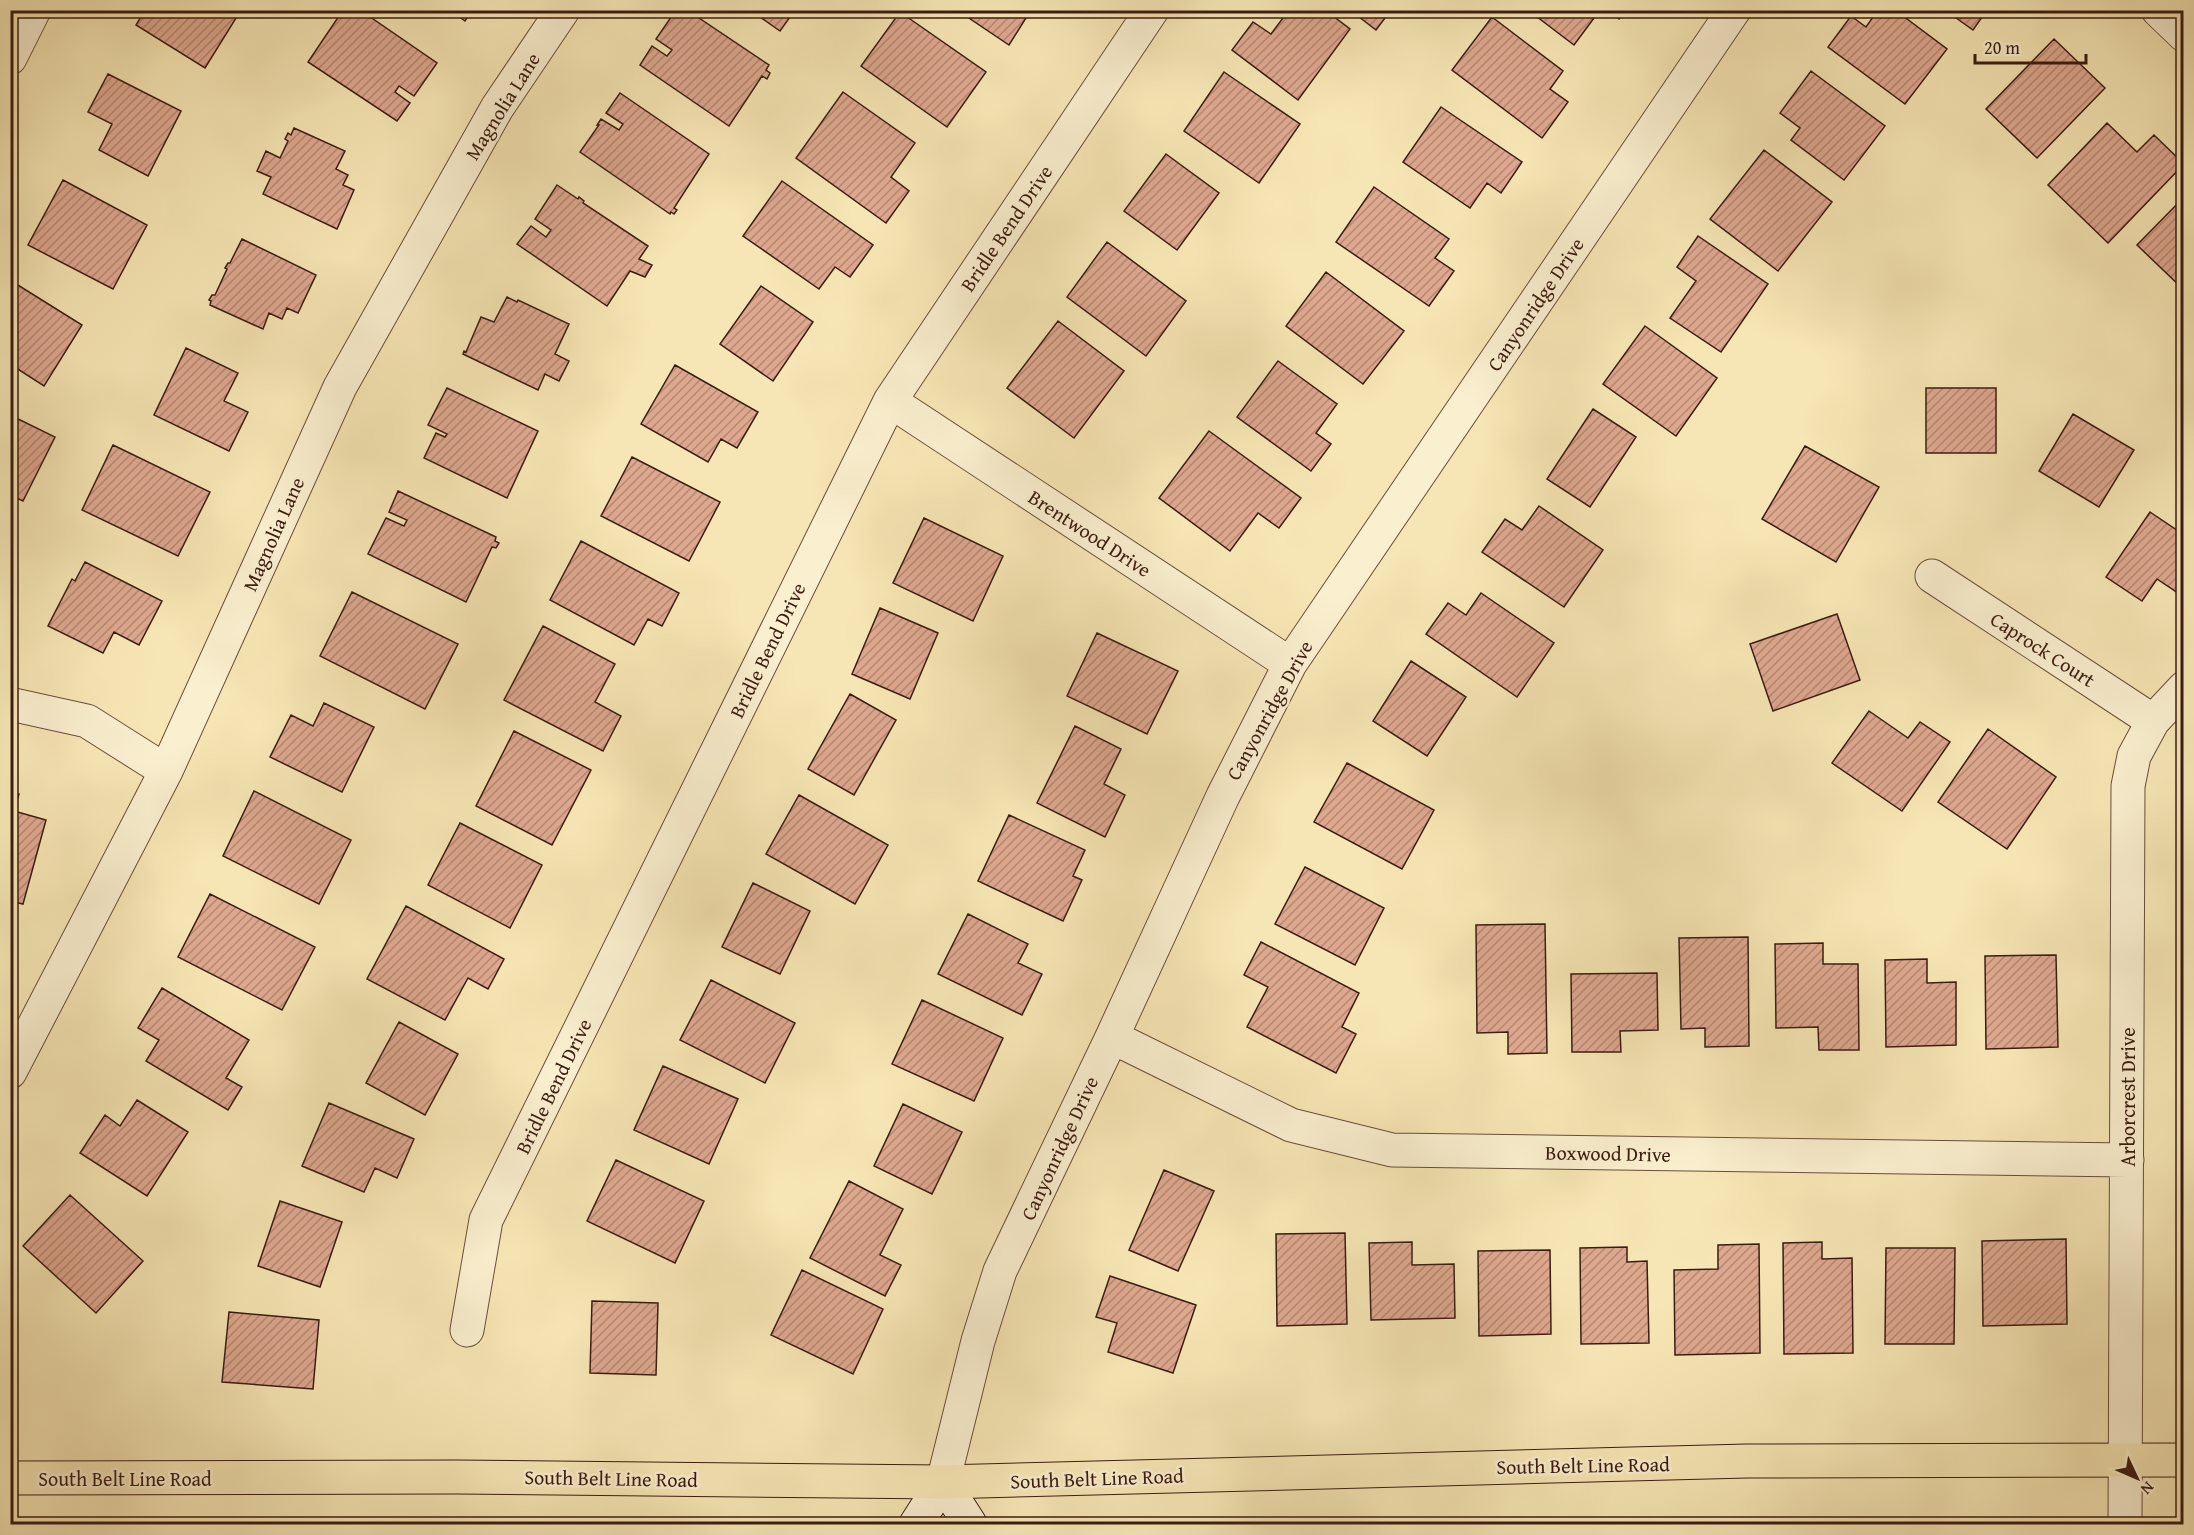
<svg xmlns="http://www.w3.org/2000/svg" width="2194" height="1535" font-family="'Gentium Book Plus',serif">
  <defs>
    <pattern id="building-hatch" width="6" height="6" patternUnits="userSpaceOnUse" patternTransform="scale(1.5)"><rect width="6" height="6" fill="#dea88f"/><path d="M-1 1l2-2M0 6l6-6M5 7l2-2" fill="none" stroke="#b58873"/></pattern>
  </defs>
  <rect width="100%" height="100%" fill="#f7e6b5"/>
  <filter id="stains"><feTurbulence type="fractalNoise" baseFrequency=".00333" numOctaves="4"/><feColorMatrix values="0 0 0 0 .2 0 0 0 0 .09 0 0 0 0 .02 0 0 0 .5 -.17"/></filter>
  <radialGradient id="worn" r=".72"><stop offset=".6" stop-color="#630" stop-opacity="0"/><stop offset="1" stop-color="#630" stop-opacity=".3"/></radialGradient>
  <path fill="url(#building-hatch)" stroke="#3a1c11" stroke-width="1.5" d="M145,10H241L205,68L136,25Z
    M343,10H360L437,63L414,96L399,86L395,92L410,103L397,121L308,62Z
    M450,10H472L465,21Z
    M676,10H687L769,65L766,70L770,73L767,79L762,76L729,126L640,65L652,46L667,56L672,50L656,39Z
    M750,10H795L780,31Z
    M957,10H1031L1009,45Z
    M1289,10H1325L1350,29L1298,100L1232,50L1253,22L1271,34Z
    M1350,10H1391L1376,30Z
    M1528,10H1600L1574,45Z
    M1608,10H1626L1619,19Z
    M1878,10H1895L1947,49L1905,104L1828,47L1851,16L1866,27Z
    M1945,10H1987L1973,30Z
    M900,12L986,72L947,127L861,66Z
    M1492,17L1563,71L1550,89L1568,102L1542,138L1452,70Z
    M2054,39L2105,88L2037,158L1986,109Z
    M1811,71L1885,126L1844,180L1791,140L1800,128L1780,113Z
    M1224,72L1300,124L1259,183L1184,131Z
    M108,74L181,111L148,176L99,150L112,124L88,112Z
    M843,92L915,143L891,177L909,191L886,223L796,158Z
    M620,93L709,154L674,208L677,210L674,214L671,212L670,214L580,152L599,125H597L601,119L619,130L623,124L606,113Z
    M1441,107L1522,162L1501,193L1487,183L1470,208L1403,162Z
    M2107,123L2137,152L2154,135L2184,164L2108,243L2048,185Z
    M294,128L345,151L336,169L348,175L343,185L354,190L337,229L263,194L271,177L257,171L266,151L280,158L288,141L285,139L288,133L291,135Z
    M1764,150L1832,202L1778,271L1710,219Z
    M1166,154L1219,193L1177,250L1124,211Z
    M63,180L147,225L113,289L28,245Z
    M782,181L873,245L850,277L835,267L819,289L743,236Z
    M557,185L578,199L579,197L584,201L583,203L648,246L639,259L652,265L645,277L630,271L607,306L517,244L531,226L546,237L551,230L535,219Z
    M1374,187L1449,239L1435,258L1454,271L1429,306L1336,242Z
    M2184,197V290L2137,245Z
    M1698,236L1768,284L1721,352L1670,318L1696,281L1677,267Z
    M242,239L316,275L298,313L287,308L282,319L269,313L263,329L210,305L211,301L209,300L212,295H215L227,269L225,268L228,263H230Z
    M1107,242L1186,301L1146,356L1067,297Z
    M1326,272L1404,331L1363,384L1286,326Z
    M13,282L82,325L44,386L10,364V339L13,335L10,334V285Z
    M761,286L813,322L773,381L720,344Z
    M507,297L517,302L518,300L569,324L555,354L569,361L559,381L545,374L538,390L463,354L464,351L466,352L481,317L494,322Z
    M1058,321L1124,371L1074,438L1007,388Z
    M1645,326L1717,378L1676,436L1603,384Z
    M186,348L238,373L224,401L248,412L229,451L154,415Z
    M1278,361L1337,404L1316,433L1331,444L1311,471L1237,417Z
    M675,365L758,412L737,448L721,439L708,462L641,424Z
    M447,388L538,431L507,498L424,458L436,433L445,437L447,434L428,425Z
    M1926,388H1996V453H1926Z
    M1593,409L1636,437L1590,507L1547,479Z
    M2073,414L2134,450L2099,507L2039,471Z
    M10,415L55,437L23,501L10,495Z
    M1209,431L1301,498L1279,528L1258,513L1230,551L1159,498Z
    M113,445L210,492L178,556L82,510Z
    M1805,446L1879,487L1836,562L1762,519Z
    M632,457L720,502L689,561L601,516Z
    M398,491L496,537L495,541L499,543L496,548L492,547L466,602L368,554L386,518L404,526L407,520L389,512Z
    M1539,506L1603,550L1564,607L1482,552L1505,519L1522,530Z
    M2150,512L2184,535V597L2157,579L2142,601L2106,577Z
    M924,518L1003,556L973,621L893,583Z
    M581,541L679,593L662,626L648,619L634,645L550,600Z
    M85,562L162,601L139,645L114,632L103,653L48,626L72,579L75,581Z
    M352,592L458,644L425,709L320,656Z
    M1481,593L1554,643L1517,697L1426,634L1448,603L1466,615Z
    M880,608L938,633L910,699L852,674Z
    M1837,614L1860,680L1773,711L1750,644Z
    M543,626L615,664L595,702L621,716L603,751L504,700Z
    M1097,633L1178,671L1147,734L1067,696Z
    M1411,661L1466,697L1427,756L1373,721Z
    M850,694L896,720L854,795L808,769Z
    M324,703L374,727L342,792L270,757L291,715L313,726Z
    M1869,711L1908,738L1920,722L1950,742L1902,811L1832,763Z
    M1075,726L1121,749L1104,784L1125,795L1105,837L1037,803Z
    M1988,729L2056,777L2007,849L1938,802Z
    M514,731L591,770L552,845L476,806Z
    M1347,763L1434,810L1402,869L1314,822Z
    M254,791L351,840L319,904L223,856Z
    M10,792L19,794L14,811L46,820L23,904L10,901Z
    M799,795L888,845L855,904L766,854Z
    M1009,815L1085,850L1073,876L1082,880L1063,921L978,881Z
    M460,823L542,865L510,928L428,885Z
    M1305,867L1384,908L1355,965L1275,924Z
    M753,883L810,911L780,974L722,947Z
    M210,894L315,947L282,1010L178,957Z
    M406,906L504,959L488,989L468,978L445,1020L367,979Z
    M968,914L1028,944L1018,963L1042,974L1022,1015L938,974Z
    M1545,924L1547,1053L1508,1054V1032L1477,1033L1476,925Z
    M1748,937L1749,1046L1705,1047V1028L1681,1029L1679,938Z
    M1261,942L1359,993L1342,1027L1356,1034L1336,1073L1247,1027L1268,987L1244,975Z
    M1823,943V964H1858L1859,1050H1819L1818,1027L1776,1028L1775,944Z
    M2056,955L2058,1047L1986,1049L1985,956Z
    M1927,959V983L1956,982V1045L1886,1047L1885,960Z
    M1657,973L1658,1030L1620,1031L1621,1052H1572L1571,974Z
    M711,980L795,1023L765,1083L680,1040Z
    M162,988L249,1040L226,1078L242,1087L228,1110L146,1061L159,1040L138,1028Z
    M922,1000L1003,1038L974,1101L892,1064Z
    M399,1022L458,1054L425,1115L366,1083Z
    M663,1066L738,1099L709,1164L634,1130Z
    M137,1100L188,1132L147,1196L80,1153L105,1115L120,1126Z
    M329,1103L414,1139L397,1178L375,1168L364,1192L302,1166Z
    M903,1104L962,1132L932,1194L874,1166Z
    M616,1160L704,1201L675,1263L587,1221Z
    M1164,1170L1214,1191L1178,1271L1129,1250Z
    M849,1181L903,1209L880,1255L901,1265L885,1296L810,1258Z
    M70,1195L143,1261L96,1313L23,1246Z
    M280,1201L342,1222L320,1287L258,1266Z
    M1345,1233L1347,1324L1277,1326L1276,1234Z
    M2066,1239L2067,1324L1983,1326L1982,1241Z
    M1412,1242V1265L1454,1264L1455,1318L1371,1320L1369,1243Z
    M1822,1242V1259L1852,1258L1853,1353L1784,1354L1783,1243Z
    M1759,1244L1760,1353L1675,1355L1674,1270L1718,1269V1245Z
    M1627,1247V1262L1647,1261L1649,1343L1581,1344L1580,1248Z
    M1886,1248H1955L1954,1344H1885Z
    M1550,1250L1551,1334L1479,1336L1478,1251Z
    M802,1270L883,1309L853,1374L771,1335Z
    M1110,1276L1196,1305L1173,1373L1108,1352L1117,1323L1096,1317Z
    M592,1301L658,1303L656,1375L590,1373Z
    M229,1312L319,1320L313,1389L222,1382Z
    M10,1333L14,1352H10Z"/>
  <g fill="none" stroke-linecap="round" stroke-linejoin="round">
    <defs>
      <path id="street" d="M2158,10L2184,35
        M10,58L34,10
        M890,401L1290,664
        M1932,576L2153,721
        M10,704L87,721L166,771
        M1112,1037L1291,1125L1392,1150L2127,1160
        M10,1072L166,771L340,387L497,108L563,10
        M467,1330L486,1220L890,401L1152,10
        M943,1482L978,1341L1000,1271L1112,1037L1223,796L1290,664L1734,10
        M2125,1524L2128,786L2134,756L2153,721L2184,688"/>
      <path id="secondary" d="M916,1524L943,1482L970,1524"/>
      <path id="primary" d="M10,1478L456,1477L943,1482L1747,1461L2184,1460"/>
    </defs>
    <use href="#street" stroke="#694e3a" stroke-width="35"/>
    <use href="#secondary" stroke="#3a1c11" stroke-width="35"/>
    <use href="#primary" stroke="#3a1c11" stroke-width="35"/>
    <use href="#street" stroke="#faefcf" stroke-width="33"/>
    <use href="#secondary" stroke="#faefcf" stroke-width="33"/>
    <use href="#primary" stroke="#f7e6b5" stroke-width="33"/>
  </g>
  <g text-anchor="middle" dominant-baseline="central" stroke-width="5" stroke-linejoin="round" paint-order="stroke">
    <g font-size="20" fill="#3a1c11" stroke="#faefcf">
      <text transform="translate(502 106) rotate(-58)">Magnolia Lane</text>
      <text transform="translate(1006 228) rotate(-56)">Bridle Bend Drive</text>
      <text transform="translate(1535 304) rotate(-56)">Canyonridge Drive</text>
      <text transform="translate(1090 533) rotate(33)">Brentwood Drive</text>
      <text transform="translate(273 534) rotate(-66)">Magnolia Lane</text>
      <text transform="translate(2043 649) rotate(33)">Caprock Court</text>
      <text transform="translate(767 650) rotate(-64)">Bridle Bend Drive</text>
      <text transform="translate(1269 710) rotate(-61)">Canyonridge Drive</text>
      <text transform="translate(553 1086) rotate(-64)">Bridle Bend Drive</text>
      <text transform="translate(2127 1097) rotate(-90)">Arborcrest Drive</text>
      <text transform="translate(1059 1148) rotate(-65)">Canyonridge Drive</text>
      <text transform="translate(1608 1153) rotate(1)">Boxwood Drive</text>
      <text transform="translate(1583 1465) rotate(-1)">South Belt Line Road</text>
      <text x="125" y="1478">South Belt Line Road</text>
      <text transform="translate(611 1478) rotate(1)">South Belt Line Road</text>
      <text transform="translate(1097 1478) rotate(-2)">South Belt Line Road</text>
    </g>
  </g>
  <rect width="2194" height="1535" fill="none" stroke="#f7e6b5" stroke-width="36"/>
  <rect x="12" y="12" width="2170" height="1511" fill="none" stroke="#3a1c11" stroke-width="3"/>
  <rect x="18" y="18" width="2158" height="1499" fill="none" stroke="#3a1c11" stroke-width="1.5"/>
  <g transform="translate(2137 1478) rotate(134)" stroke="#faefcf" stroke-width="4.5" paint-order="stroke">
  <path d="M0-4.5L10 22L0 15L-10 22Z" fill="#3a1c11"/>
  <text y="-9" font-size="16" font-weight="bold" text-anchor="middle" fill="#3a1c11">N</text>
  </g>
  <path d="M1975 54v9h111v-9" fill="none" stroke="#3a1c11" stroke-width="3"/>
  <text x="1984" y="54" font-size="18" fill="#3a1c11" stroke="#faefcf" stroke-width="4.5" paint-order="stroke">20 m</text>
  <rect width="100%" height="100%" filter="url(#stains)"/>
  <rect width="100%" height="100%" fill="url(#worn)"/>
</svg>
